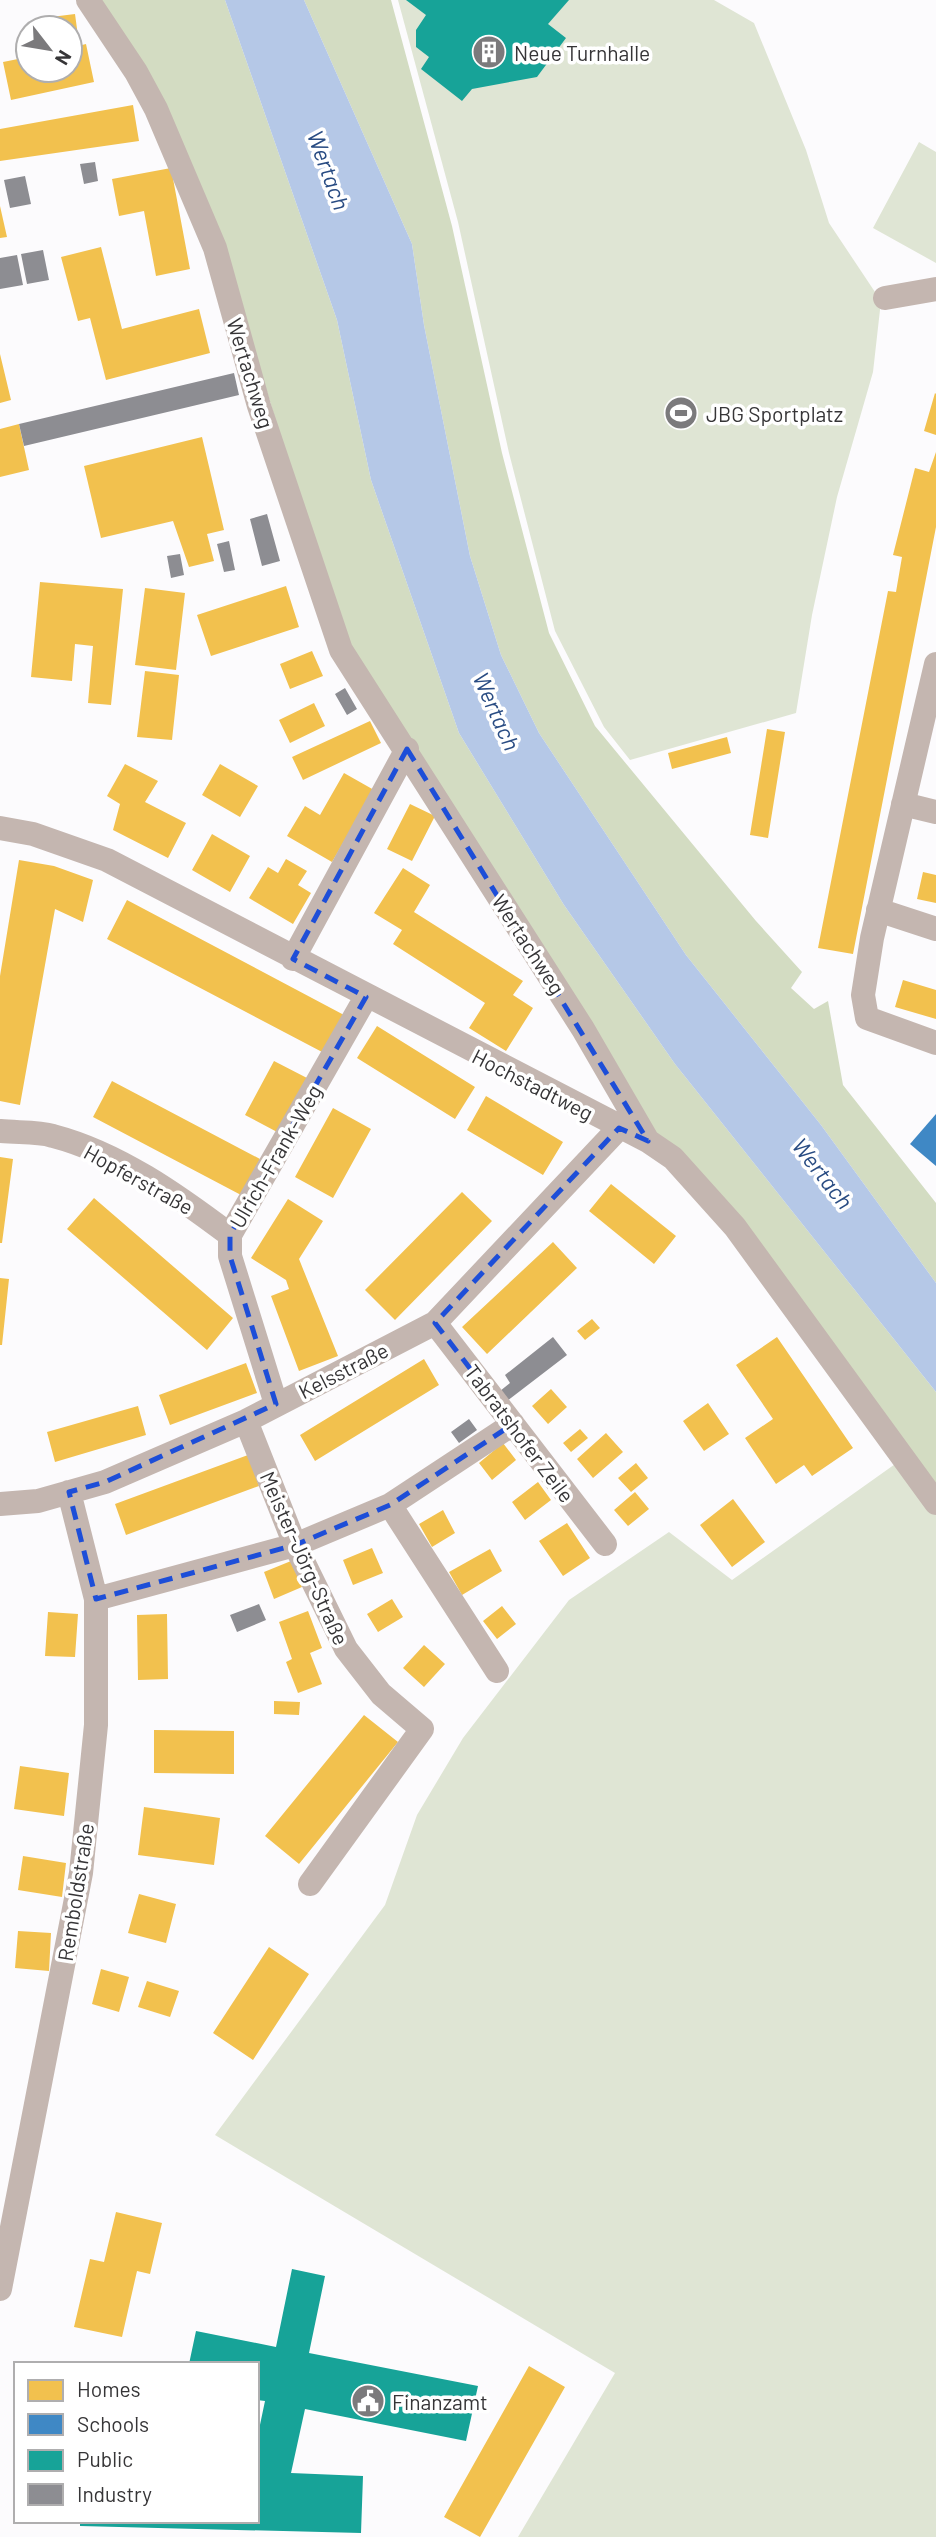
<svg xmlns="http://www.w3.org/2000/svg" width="936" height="2537" font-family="Barlow,sans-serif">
  <rect width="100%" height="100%" fill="#fcfbfd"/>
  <path fill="#dfe5d4" d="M398,0H714L754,23L806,150L829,223L881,301L873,372L837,497L812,615L796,713L630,760L604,727L555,631L509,453L458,222Z
    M919,142L936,152V263L873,228Z
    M898,1462L936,1512V2537H518L615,2373L215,2135L385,1905L417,1815L463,1738L569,1600L669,1532L732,1580Z"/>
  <path fill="#d3dcc2" d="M96,0H225L337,320L371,480L459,733L564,905L675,1064L936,1392V1488L650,1137L345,648L222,244Z
    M304,0H391L452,226L502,453L549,633L595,726L756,921L802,972L791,988L814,1009L828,1001L843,1085L936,1203V1283L821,1125L686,955L539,733L501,655L470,556L424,325L412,244Z"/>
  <path fill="#b5c8e7" d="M225,0H304L412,244L424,325L470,556L501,655L539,733L686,955L821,1125L936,1283V1392L675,1064L564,905L459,733L371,480L337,320Z"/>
  <path fill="#f2c14e" d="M75,14L78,36L70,38V28H44L43,18Z
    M86,44L94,82L11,100L3,62L28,57V70H70V48Z
    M133,105L139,141L0,161V129Z
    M171,168L190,269L156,276L144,211L119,216L112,179Z
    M0,206L7,237L0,238Z
    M101,247L122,329L199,309L210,353L106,380L90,318L78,321L61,257Z
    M0,354L11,400L0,403Z
    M935,393L936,394V435L924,431Z
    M19,424L29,470L0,477V429Z
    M202,437L224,530L207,534L214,561L189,567L173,521L101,538L84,466Z
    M936,452V527L853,954L818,948L888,591L896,592L902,557L893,555L915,468L929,472Z
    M40,582L123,589L111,705L88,703L93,646L75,644L72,681L31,677Z
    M286,586L299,627L211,656L197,615Z
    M145,588L185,593L176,670L135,665Z
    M312,651L323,676L290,689L280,664Z
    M145,671L179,675L172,740L137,737Z
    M314,703L325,726L290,743L279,720Z
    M370,721L381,743L303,780L292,757Z
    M767,729L785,732L768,838L750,835Z
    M727,737L731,753L672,769L668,753Z
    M125,764L158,781L145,802L186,823L168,858L113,830L120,804L107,796Z
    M220,764L258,786L240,817L202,795Z
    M344,773L374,790L332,862L287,836L305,806L320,815Z
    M410,804L435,816L412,861L387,849Z
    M212,834L250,856L230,892L192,870Z
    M286,859L307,871L298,885L311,893L293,924L249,898L268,867L278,873Z
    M19,860L54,866L93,880L83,922L55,909L20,1105L0,1101V976Z
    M403,868L430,885L414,912L523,981L513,995L533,1008L506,1051L469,1028L485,1003L393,944L402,930L374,913Z
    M923,872L936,875V903L917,899Z
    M127,900L344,1015L324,1053L107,939Z
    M903,980L936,990V1019L895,1007Z
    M377,1026L475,1087L455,1119L357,1058Z
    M274,1061L307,1078L279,1133L245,1115Z
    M112,1081L260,1159L241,1195L93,1117Z
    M486,1096L563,1142L543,1175L467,1130Z
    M333,1108L371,1129L333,1198L295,1177Z
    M0,1157L13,1159L2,1243H0Z
    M611,1184L676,1236L654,1264L589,1211Z
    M462,1192L492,1221L395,1320L365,1290Z
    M94,1198L233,1318L207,1350L67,1229Z
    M288,1199L323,1221L299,1259L338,1356L299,1371L271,1296L289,1289L286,1280L251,1258Z
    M553,1242L577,1268L487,1354L462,1327Z
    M0,1278L9,1279L2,1345H0Z
    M592,1319L600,1328L585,1340L577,1331Z
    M777,1337L853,1448L812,1476L804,1465L776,1484L745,1438L773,1419L736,1365Z
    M424,1359L439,1385L315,1461L300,1435Z
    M246,1363L257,1393L170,1425L159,1395Z
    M551,1389L567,1407L548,1424L532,1406Z
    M708,1403L729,1434L704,1451L683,1421Z
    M138,1406L146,1435L55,1462L47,1432Z
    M580,1429L588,1438L571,1452L563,1443Z
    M606,1433L623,1452L593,1478L577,1459Z
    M503,1443L516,1460L492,1480L479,1463Z
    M248,1455L259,1486L126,1535L115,1504Z
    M636,1463L648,1478L631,1492L618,1478Z
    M538,1482L551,1500L525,1520L512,1502Z
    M635,1492L649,1509L628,1526L614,1510Z
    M733,1499L765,1542L732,1567L700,1525Z
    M443,1510L455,1533L432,1547L419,1524Z
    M567,1523L590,1558L563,1576L539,1541Z
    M372,1548L383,1573L353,1585L343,1560Z
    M490,1549L502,1571L462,1595L449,1572Z
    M291,1561L302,1587L274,1599L264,1572Z
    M392,1599L403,1617L378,1632L367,1614Z
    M502,1606L516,1624L497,1639L483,1621Z
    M308,1611L322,1648L310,1653L322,1684L298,1693L286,1662L292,1659L279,1622Z
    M48,1612L78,1614L75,1657L45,1656Z
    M167,1614L168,1679L138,1680L137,1615Z
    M424,1645L445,1664L424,1687L403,1668Z
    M274,1701L300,1702L299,1715L274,1714Z
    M364,1715L398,1742L299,1864L265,1836Z
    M154,1730L234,1731V1774L154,1773Z
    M20,1766L69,1773L64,1816L14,1809Z
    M144,1807L220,1818L214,1865L138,1855Z
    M23,1856L66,1863L62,1897L18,1890Z
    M139,1894L176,1904L166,1943L128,1933Z
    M18,1931L51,1933L49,1971L15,1968Z
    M269,1947L309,1974L253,2060L213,2033Z
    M101,1969L129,1977L119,2012L92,2004Z
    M147,1981L179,1991L170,2017L138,2007Z
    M116,2212L162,2223L150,2274L137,2271L122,2337L74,2327L90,2259L104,2262Z
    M529,2366L565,2387L480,2537L444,2517Z"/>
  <path fill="#3f88c5" d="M936,1114V1166L910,1144Z"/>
  <path fill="#17a398" d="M406,0H569L548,24L566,38L537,77L472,89L462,101L421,69L429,57L416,47V30L426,15Z
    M292,2269L325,2276L309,2353L478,2386L466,2441L305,2409L291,2473L363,2476L361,2533L80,2526V2521H257V2439L265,2401L257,2400V2364H189L196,2331L276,2347Z"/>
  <path fill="#8d8d92" d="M95,162L98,181L84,184L80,164Z
    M25,176L31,204L10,208L4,180Z
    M43,250L49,280L27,284L21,254Z
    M17,255L23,285L0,289V258Z
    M234,373L239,395L24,446L19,424Z
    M267,514L280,561L262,566L250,519Z
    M229,541L235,570L224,572L217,544Z
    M180,554L184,575L171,578L167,556Z
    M345,688L357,709L347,715L335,694Z
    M553,1337L567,1355L503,1404L495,1395L510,1383L505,1375Z
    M469,1419L477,1430L459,1443L451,1432Z
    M259,1604L266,1620L237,1632L230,1615Z"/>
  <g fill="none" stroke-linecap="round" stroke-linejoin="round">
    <path stroke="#c4b6b0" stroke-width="24" d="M88,0L136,72L156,109L215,248L259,406L341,650L583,1029L648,1141
      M885,298L936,289
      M936,664L872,938L863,995L867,1018L936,1043
      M903,804L936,812
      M0,828L33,834L107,860L648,1141L673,1158L735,1227L936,1503
      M878,910L936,929
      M293,959L407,749
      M0,1131C17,1133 37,1131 53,1136C118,1153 177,1195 230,1235
      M435,1323L605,1544
      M276,1404L230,1256V1235L366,997
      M246,1421L295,1545L346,1649L381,1694L422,1729L310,1884
      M0,1504L38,1501L105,1482L246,1421L435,1323L619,1128
      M390,1505L497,1671
      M96,1599L295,1545L390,1505L513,1424
      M0,2289L81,1873L96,1725V1599L69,1492"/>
  </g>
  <path fill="none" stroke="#1d4ed8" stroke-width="5" stroke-dasharray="14 9" stroke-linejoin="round" d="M407,749L648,1141L619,1128L435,1323L513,1424L390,1505L295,1545L96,1599L69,1492L105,1482L276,1404L230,1256V1235L366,997L293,959Z"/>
  <defs>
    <symbol id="building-disc" viewBox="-11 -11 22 22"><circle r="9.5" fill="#7b7a7c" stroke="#fff"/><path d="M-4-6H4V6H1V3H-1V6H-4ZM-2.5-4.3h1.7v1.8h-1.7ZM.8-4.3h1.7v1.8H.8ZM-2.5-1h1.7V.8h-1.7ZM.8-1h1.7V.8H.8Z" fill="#fff"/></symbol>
    <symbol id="stadium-disc" viewBox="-11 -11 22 22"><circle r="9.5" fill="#7b7a7c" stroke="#fff"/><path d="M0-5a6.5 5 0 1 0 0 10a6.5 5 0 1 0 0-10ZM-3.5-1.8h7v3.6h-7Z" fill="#fff"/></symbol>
    <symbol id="civic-disc" viewBox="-11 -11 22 22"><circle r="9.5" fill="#7b7a7c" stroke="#fff"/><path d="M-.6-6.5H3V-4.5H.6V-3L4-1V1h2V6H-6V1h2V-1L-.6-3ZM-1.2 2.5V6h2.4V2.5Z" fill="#fff"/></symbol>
  </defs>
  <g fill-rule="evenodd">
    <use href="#building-disc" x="470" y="33" width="38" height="38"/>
    <use href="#stadium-disc" x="662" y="394" width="38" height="38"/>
    <use href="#civic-disc" x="349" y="2382" width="38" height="38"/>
  </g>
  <g text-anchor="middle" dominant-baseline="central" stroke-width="7" stroke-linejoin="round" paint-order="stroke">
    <g font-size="21" fill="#363537" stroke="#fff" text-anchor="start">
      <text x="514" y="52">Neue Turnhalle</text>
      <text x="706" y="413">JBG Sportplatz</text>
      <text x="392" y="2401">Finanzamt</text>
    </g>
    <g font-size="21" fill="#363537" stroke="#fff">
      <text transform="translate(251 373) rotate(73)">Wertachweg</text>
      <text transform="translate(529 944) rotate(57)">Wertachweg</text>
      <text transform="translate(533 1084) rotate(27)">Hochstadtweg</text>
      <text transform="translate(275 1156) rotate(-60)">Ulrich-Frank-Weg</text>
      <text transform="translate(139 1179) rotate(29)">Hopferstraße</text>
      <text transform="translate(343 1370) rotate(-27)">Kelsstraße</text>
      <text transform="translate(520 1433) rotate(53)">Tabratshofer Zeile</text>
      <text transform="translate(305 1558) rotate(66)">Meister-Jörg-Straße</text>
      <text transform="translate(75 1892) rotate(-81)">Remboldstraße</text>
    </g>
    <g font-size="23" font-style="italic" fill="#294c83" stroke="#fff">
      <text transform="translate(329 170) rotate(70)">Wertach</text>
      <text transform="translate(497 711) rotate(66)">Wertach</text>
      <text transform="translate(823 1173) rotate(52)">Wertach</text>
    </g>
  </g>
  <rect x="14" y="2362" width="245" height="161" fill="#ffffff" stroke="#afaeaf" stroke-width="2"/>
  <rect x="28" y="2380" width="35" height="21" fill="#f2c14e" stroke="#afaeaf" stroke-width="2"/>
  <text x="77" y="2397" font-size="21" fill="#363537">Homes</text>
  <rect x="28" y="2414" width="35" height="21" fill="#3f88c5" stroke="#afaeaf" stroke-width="2"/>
  <text x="77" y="2432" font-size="21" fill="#363537">Schools</text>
  <rect x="28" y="2450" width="35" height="21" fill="#17a398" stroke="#afaeaf" stroke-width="2"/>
  <text x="77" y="2467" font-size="21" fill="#363537">Public</text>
  <rect x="28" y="2484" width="35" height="21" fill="#8d8d92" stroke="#afaeaf" stroke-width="2"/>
  <text x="77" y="2502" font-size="21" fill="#363537">Industry</text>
  <g transform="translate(49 49) rotate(121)"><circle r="33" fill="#ffffff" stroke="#afaeaf" stroke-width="2"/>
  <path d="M0-5L12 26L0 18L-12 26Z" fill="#7b7a7c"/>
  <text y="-10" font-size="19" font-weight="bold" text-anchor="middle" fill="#363537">N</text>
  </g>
</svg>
